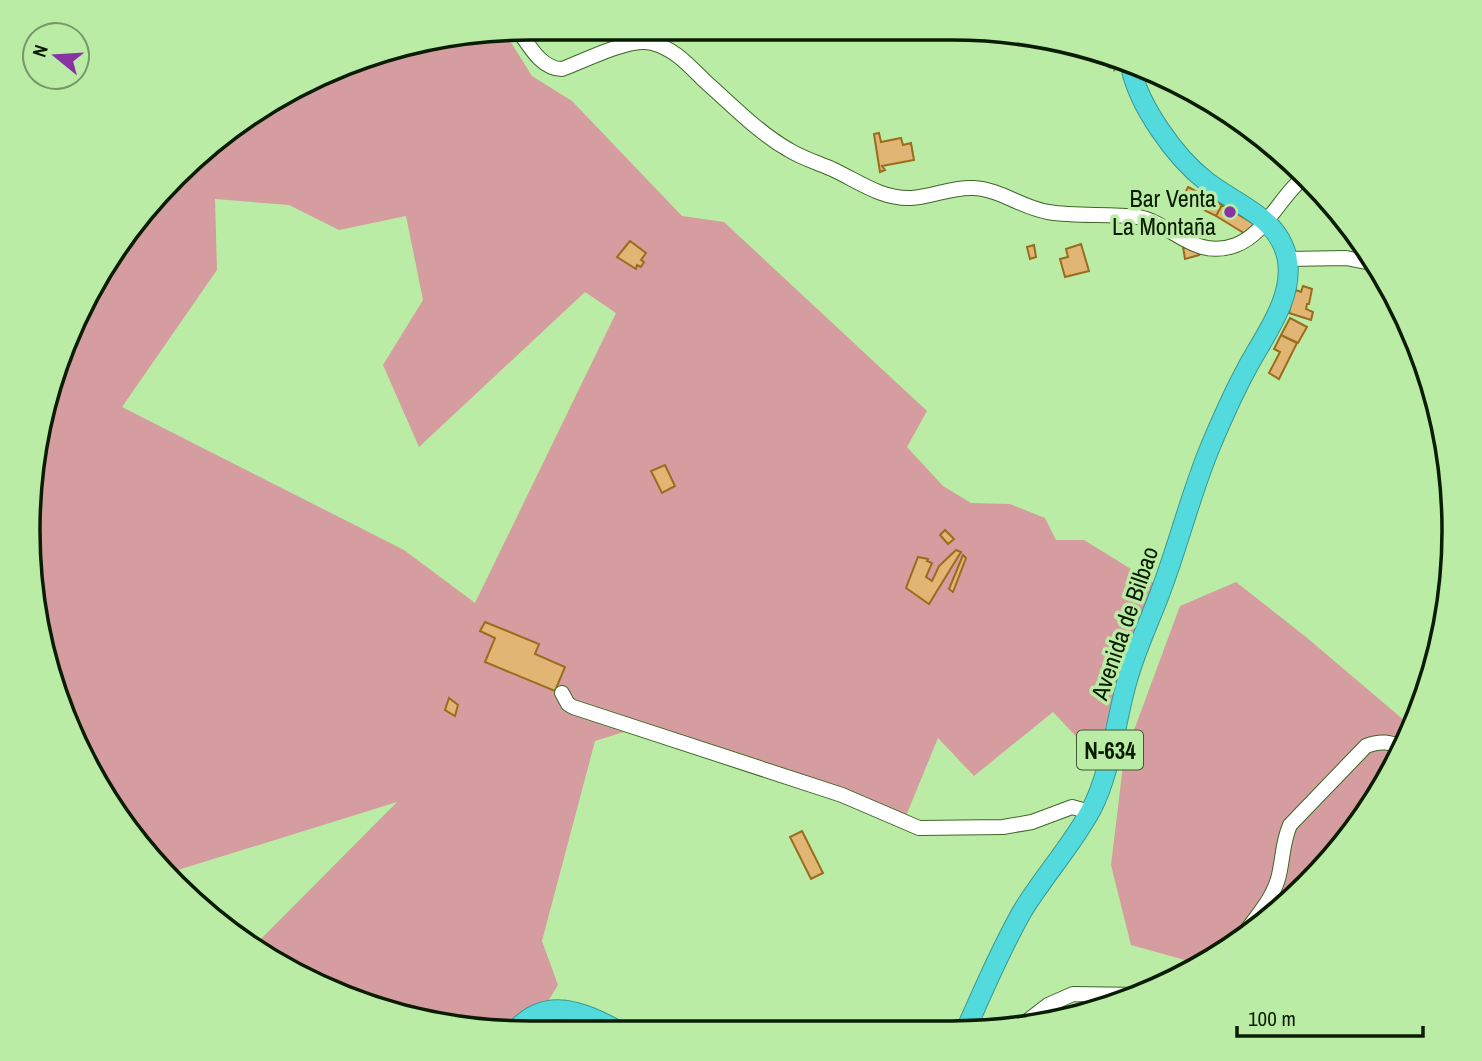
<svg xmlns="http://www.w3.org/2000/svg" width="1482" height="1061" font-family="'Archivo Narrow',sans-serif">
  <rect width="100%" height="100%" fill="#bbeca5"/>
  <path fill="#d59d9f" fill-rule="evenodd" d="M504,31L532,76L572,101L682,216L724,222L927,411L907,447L943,486L971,503L1010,504L1045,518L1056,540H1084L1157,585L1102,764L1053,712L974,776L938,738L906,816L640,727L595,741L542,941L558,985L547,1003L506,1032H498L401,1016L309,981L253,947L397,802L165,874L152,862L66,723L32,596L38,433L80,309L152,199L252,112L400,45L480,35L482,39ZM215,199L289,205L339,230L406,216L423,300L383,365L419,447L585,292L616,313L475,603L404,550L122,407L217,270Z
    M1236,582L1306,637L1412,727L1402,753L1350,837L1283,909L1196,963L1131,945L1111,865L1124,757L1180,606Z"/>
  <path fill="#e1b573" stroke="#9a6c1e" stroke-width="2" d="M879,133L881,142L901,138L903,145L911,143L914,160L882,166L885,170L880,172L874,134Z
    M1188,187L1222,205L1216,216L1182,199Z
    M1222,205L1254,224L1247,235L1216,216Z
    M630,241L646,253L641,260L644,262L641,267L637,265L636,269L617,257Z
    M1081,244L1089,271L1065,277L1060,259L1068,257L1066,249Z
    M1034,245L1036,257L1030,259L1027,247Z
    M1183,247L1197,250L1199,255L1185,259Z
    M1303,286L1312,289L1309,304H1307L1306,309L1313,312L1311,320L1289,313L1293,296L1296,290L1301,292Z
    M1290,318L1307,327L1298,343L1281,335Z
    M1281,335L1297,343L1279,379L1269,373L1280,352L1274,349Z
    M665,465L675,486L662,493L651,471Z
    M945,530L954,539L948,544L940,535Z
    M956,550L961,552L929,604L906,588L918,557L928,559L927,561L932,563L926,577L932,581L939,566Z
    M963,555L966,558L953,592L949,589Z
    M485,622L539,644L535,654L565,667L555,691L485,662L495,638L480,631Z
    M449,698L458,705L455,716L445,710Z
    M802,831L823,873L811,879L790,837Z"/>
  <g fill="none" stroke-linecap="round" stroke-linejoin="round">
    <defs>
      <path id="minor" d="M518,30C529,45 541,69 562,69C584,61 630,37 652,43C676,49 690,67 707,83C733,106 759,133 789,150C802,158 818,163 832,169C858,181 881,199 911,198C932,197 951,187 973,188C1000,189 1022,208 1048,212C1078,217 1108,213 1138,217C1172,223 1194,261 1236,245C1265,234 1280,197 1303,178
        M1287,259L1346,258L1376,264
        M562,693L568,704L573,707L842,795L919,828L1003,827L1032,822L1072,807L1090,812
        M1246,931C1258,915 1272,899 1278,879C1283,861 1282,843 1290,825L1366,746C1381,740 1390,742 1404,748
        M1017,1029L1048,1005L1073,994L1142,995"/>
      <path id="highway" d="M966,1029C984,989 1001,948 1023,910C1044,876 1072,845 1091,810C1112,770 1115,721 1128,678C1137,646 1152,616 1163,585C1180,539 1192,490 1211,445C1222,419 1233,394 1246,370C1263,337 1295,298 1287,258C1279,217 1235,204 1206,181C1175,157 1139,106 1131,68
        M514,1032C546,994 583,1012 619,1031"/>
    </defs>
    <use href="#minor" stroke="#3c6726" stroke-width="16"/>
    <use href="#highway" stroke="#399890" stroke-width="21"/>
    <path stroke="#7ba16a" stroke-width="2.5" stroke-dasharray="3.5 3.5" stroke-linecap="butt" d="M1106,59L1109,67L1115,71"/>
    <use href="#minor" stroke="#fff" stroke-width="14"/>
    <use href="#highway" stroke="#53dadc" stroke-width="19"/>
  </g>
  <circle fill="#8734a3" stroke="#bbeca5" stroke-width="2.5" cx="1230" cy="212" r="7"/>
  <g text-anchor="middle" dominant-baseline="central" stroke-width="7" stroke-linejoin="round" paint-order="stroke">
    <rect fill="#bbeca5" stroke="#3f5a33" stroke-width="2" x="1077" y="730.5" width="66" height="39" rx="5"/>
    <g font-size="23" font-weight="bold" fill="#0a1c02">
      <text x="1110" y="750">N-634</text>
    </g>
    <g font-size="24" fill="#0a1c02" stroke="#bbeca5" text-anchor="end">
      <text x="1216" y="198">Bar Venta<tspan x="1216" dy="28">La Montaña</tspan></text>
    </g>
    <g font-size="24" fill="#0a1c02" stroke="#bbeca5">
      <text transform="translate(1124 623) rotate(-71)">Avenida de Bilbao</text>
    </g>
  </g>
  <path d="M0 0H1482V1061H0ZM530 40H952A490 490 0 0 1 1442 530V531A490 490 0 0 1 952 1021H530A490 490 0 0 1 40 531V530A490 490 0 0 1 530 40Z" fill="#bbeca5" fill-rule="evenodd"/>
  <path fill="none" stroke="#0a1c02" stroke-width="3.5" d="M530 40H952A490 490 0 0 1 1442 530V531A490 490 0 0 1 952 1021H530A490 490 0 0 1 40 531V530A490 490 0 0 1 530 40Z"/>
  <g transform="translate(56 56) rotate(288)"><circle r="33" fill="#bbeca5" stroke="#749964" stroke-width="2"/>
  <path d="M0-5L12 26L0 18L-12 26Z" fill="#8734a3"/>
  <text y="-10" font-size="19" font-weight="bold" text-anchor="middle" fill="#0a1c02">N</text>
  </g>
  <path d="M1237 1026v10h186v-10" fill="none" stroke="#0a1c02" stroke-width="3.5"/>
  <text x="1248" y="1026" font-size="21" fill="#0a1c02" stroke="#bbeca5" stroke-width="5" paint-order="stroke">100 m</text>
</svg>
